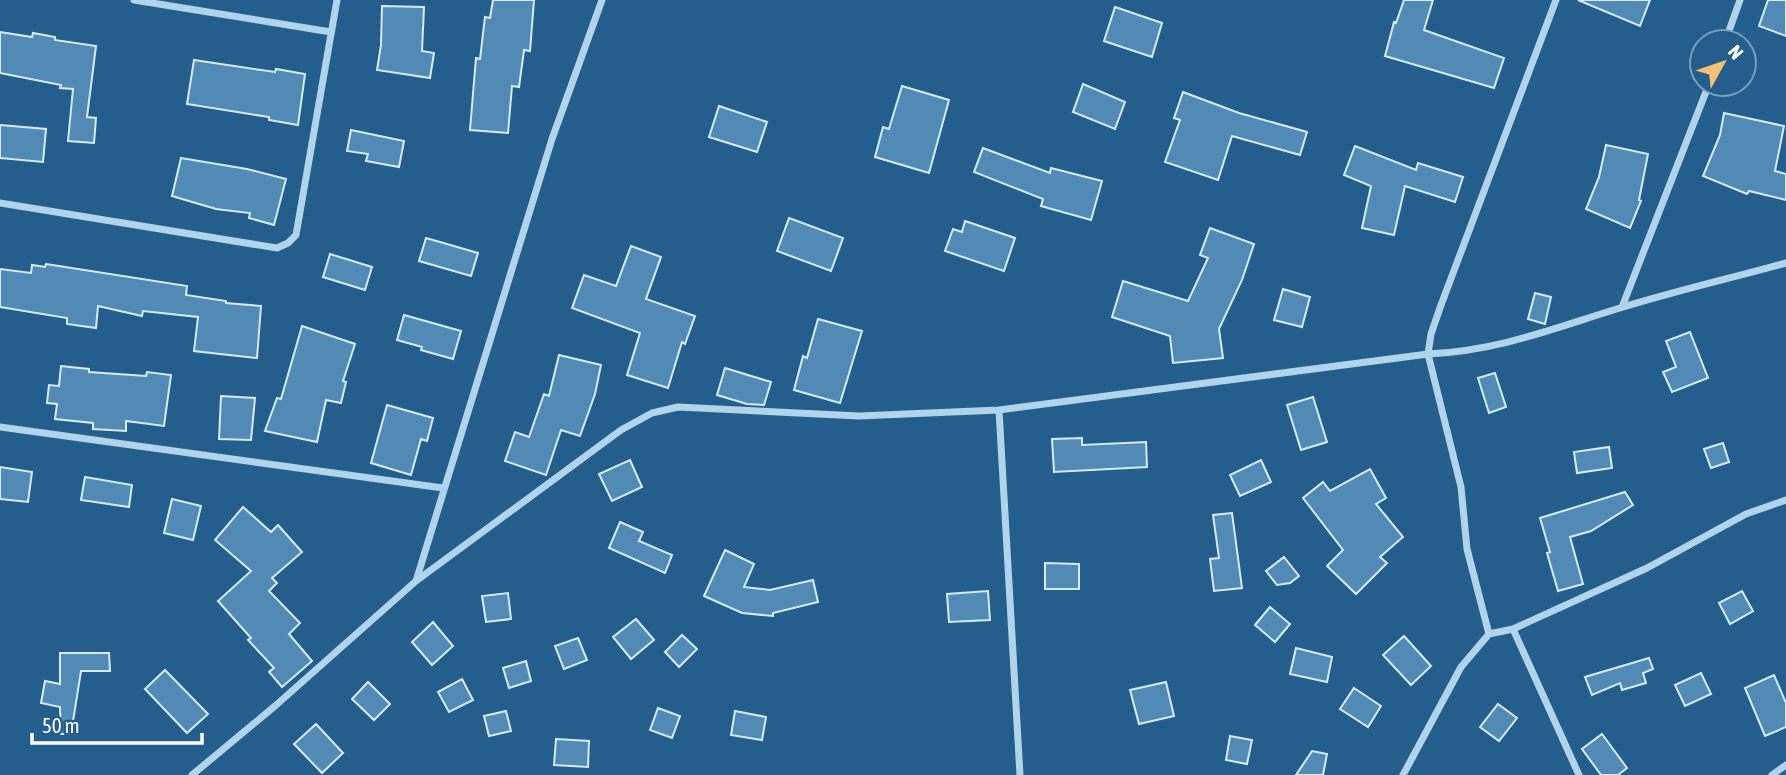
<svg xmlns="http://www.w3.org/2000/svg" width="1786" height="775" font-family="'Asap Condensed',sans-serif">
  <rect width="100%" height="100%" fill="#235e8c"/>
  <path fill="#508ab5" stroke="#d6eaf8" stroke-width="2" d="M493,0H534L530,51L524,50L519,87L512,86L508,133L470,130L476,58L480,59L485,17L490,18Z
    M1404,0H1433L1424,30L1504,58L1494,88L1385,56L1394,22L1396,23Z
    M1578,0H1650L1640,26Z
    M1768,0H1786V36L1759,26Z
    M382,6L424,7L422,51L434,53L430,78L377,70L381,45Z
    M1115,7L1162,23L1152,57L1104,41Z
    M0,32L32,37L33,33L55,37V40L96,46L87,117L96,118L94,143L68,141L73,89L60,88L61,85L0,73Z
    M194,60L275,72L276,69L305,74L298,125L269,120V117L187,104Z
    M1083,84L1125,102L1115,129L1073,112Z
    M902,86L949,100L929,173L875,157L883,127L889,129Z
    M1183,92L1239,113L1307,132L1300,155L1232,136L1218,180L1165,162L1180,120L1174,118Z
    M719,106L767,122L757,152L709,137Z
    M1724,113L1784,126L1775,171L1786,174V200L1749,191L1747,194L1703,176L1720,135Z
    M0,125L46,129L43,162L0,158Z
    M351,130L404,141L399,167L366,161L368,154L347,151Z
    M1606,145L1648,154L1639,200L1641,201L1630,228L1586,209L1599,177Z
    M1355,146L1416,170L1418,163L1463,177L1455,202L1405,186L1394,235L1362,228L1371,186L1344,175Z
    M983,148L1050,173L1051,168L1102,181L1091,220L1041,206L1043,199L974,172Z
    M181,158L247,169L286,179L274,225L249,218L250,213L216,209L172,196Z
    M789,218L843,238L831,271L777,251Z
    M965,221L1015,238L1004,271L945,251L953,229L962,232Z
    M1210,228L1254,244L1242,280L1219,329L1223,358L1173,363L1170,336L1112,317L1123,281L1188,301L1208,258L1200,255Z
    M426,238L478,253L471,276L419,261Z
    M631,246L661,257L646,299L695,316L685,344L682,342L668,388L627,375L640,333L572,308L584,275L616,286Z
    M330,254L372,267L365,290L323,277Z
    M46,264L187,286L186,295L226,301V303L261,306L257,358L194,351L198,317L143,311L142,316L98,306L96,328L67,324V318L0,307V269L31,273L32,265L45,267Z
    M1283,289L1310,297L1302,327L1274,320Z
    M1535,293L1551,297L1545,324L1528,319Z
    M404,315L461,331L453,359L421,350L422,347L397,340Z
    M818,319L862,331L840,403L794,390L803,356L807,358Z
    M302,326L355,344L343,381L346,382L341,403L326,400L317,442L265,431L277,398L281,399Z
    M1690,332L1708,378L1672,392L1663,372L1676,367L1666,341Z
    M559,355L601,365L595,394L580,436L561,430L546,475L505,461L515,432L529,437L544,394L549,396Z
    M61,366L89,369V372L146,376L147,372L171,375L164,426L126,421V431L93,429V423L55,419L57,404L47,403L49,385L59,386Z
    M725,368L771,382L764,405L747,404L717,395Z
    M1495,373L1506,407L1489,413L1478,378Z
    M221,396L255,398L251,440L219,439Z
    M1313,397L1327,442L1301,450L1287,405Z
    M387,405L433,418L427,441L421,439L411,475L371,463Z
    M1082,438V445L1146,442L1147,467L1054,472L1052,439Z
    M1723,443L1729,462L1711,468L1704,449Z
    M1609,447L1612,468L1577,473L1574,452Z
    M630,460L642,487L612,501L599,474Z
    M1261,460L1271,482L1240,496L1230,475Z
    M0,467L32,472L28,502L0,499Z
    M1370,469L1386,498L1376,504L1403,537L1380,557L1387,563L1356,594L1327,566L1343,550L1303,498L1323,482L1330,491Z
    M85,477L132,485L129,507L81,500Z
    M1625,492L1633,505L1591,531L1570,537L1583,584L1558,591L1547,553L1550,552L1540,518Z
    M172,499L201,506L193,540L164,533Z
    M243,507L271,532L278,525L302,552L272,578L277,583L269,591L300,623L289,634L312,661L282,687L269,672L274,668L248,640L251,638L218,601L251,571L215,540Z
    M1232,513L1242,588L1214,591L1210,559L1219,558L1213,515Z
    M620,522L643,532L639,541L672,555L665,573L609,548Z
    M725,550L754,564L744,587L770,590L813,580L818,602L773,613V616L742,613L704,596Z
    M1284,557L1299,576L1290,583L1277,585L1266,571Z
    M1045,563L1079,564V589H1045Z
    M988,591L990,620L949,622L947,594Z
    M1742,591L1753,611L1730,624L1719,603Z
    M508,593L511,619L486,622L482,596Z
    M1270,607L1290,624L1275,642L1255,625Z
    M636,619L654,640L631,659L613,637Z
    M433,622L453,646L432,665L412,642Z
    M682,635L697,649L679,667L665,652Z
    M1404,636L1431,666L1411,685L1383,655Z
    M578,638L587,660L564,669L555,646Z
    M1296,648L1332,657L1327,682L1290,674Z
    M60,653H109L110,671H81L71,734H61L60,707L41,703L45,681L60,684Z
    M1649,658L1653,669L1643,673L1646,683L1622,690L1620,683L1592,695L1585,677Z
    M526,661L531,681L509,688L503,668Z
    M165,670L208,714L187,733L145,689Z
    M1701,673L1711,694L1685,706L1675,685Z
    M1774,675L1786,703V727L1765,736L1745,688Z
    M462,679L473,700L449,712L438,692Z
    M368,682L390,704L374,720L352,699Z
    M1166,682L1174,716L1139,724L1130,690Z
    M1354,688L1381,706L1368,727L1340,709Z
    M1498,704L1517,718L1499,741L1480,727Z
    M658,708L680,716L672,738L650,730Z
    M506,711L511,731L489,736L484,716Z
    M735,711L766,717L762,740L731,735Z
    M316,724L343,753L322,773L294,744Z
    M1602,734L1627,768L1618,775H1601L1582,749Z
    M1230,736L1252,740L1247,764L1226,760Z
    M556,739L589,741L588,767L554,765Z
    M1312,751L1327,754L1323,775H1296Z"/>
  <g fill="none" stroke-linecap="round" stroke-linejoin="round">
    <path stroke="#b1d3eb" stroke-width="7" d="M134,0L331,32
      M1725,42L1740,0
      M0,203L277,248L288,243L296,235L337,0
      M1622,307L1709,84
      M999,410L1020,775
      M0,427L443,488
      M416,581L552,139L602,0
      M1513,629L1647,568L1746,514L1786,500
      M1489,634L1467,549L1461,487L1428,354L1431,334L1441,305L1556,0
      M192,775L275,706L416,581L621,430L652,413L678,407L859,416L999,410L1428,354C1498,351 1554,328 1620,308C1675,291 1731,278 1786,263
      M1403,775L1461,667L1489,634L1513,629L1579,775
      M1772,775L1786,765"/>
  </g>
  <g transform="translate(1723 63) rotate(50)"><circle r="33" fill="#235e8c" stroke="#7b9eba" stroke-width="2"/>
  <path d="M0-5L12 26L0 18L-12 26Z" fill="#f6c075"/>
  <text y="-10" font-size="19" font-weight="bold" text-anchor="middle" fill="#ffffff">N</text>
  </g>
  <path d="M32 733v10h170v-10" fill="none" stroke="#ffffff" stroke-width="3.5"/>
  <text x="42" y="733" font-size="21" fill="#ffffff" stroke="#235e8c" stroke-width="5" paint-order="stroke">50 m</text>
</svg>
